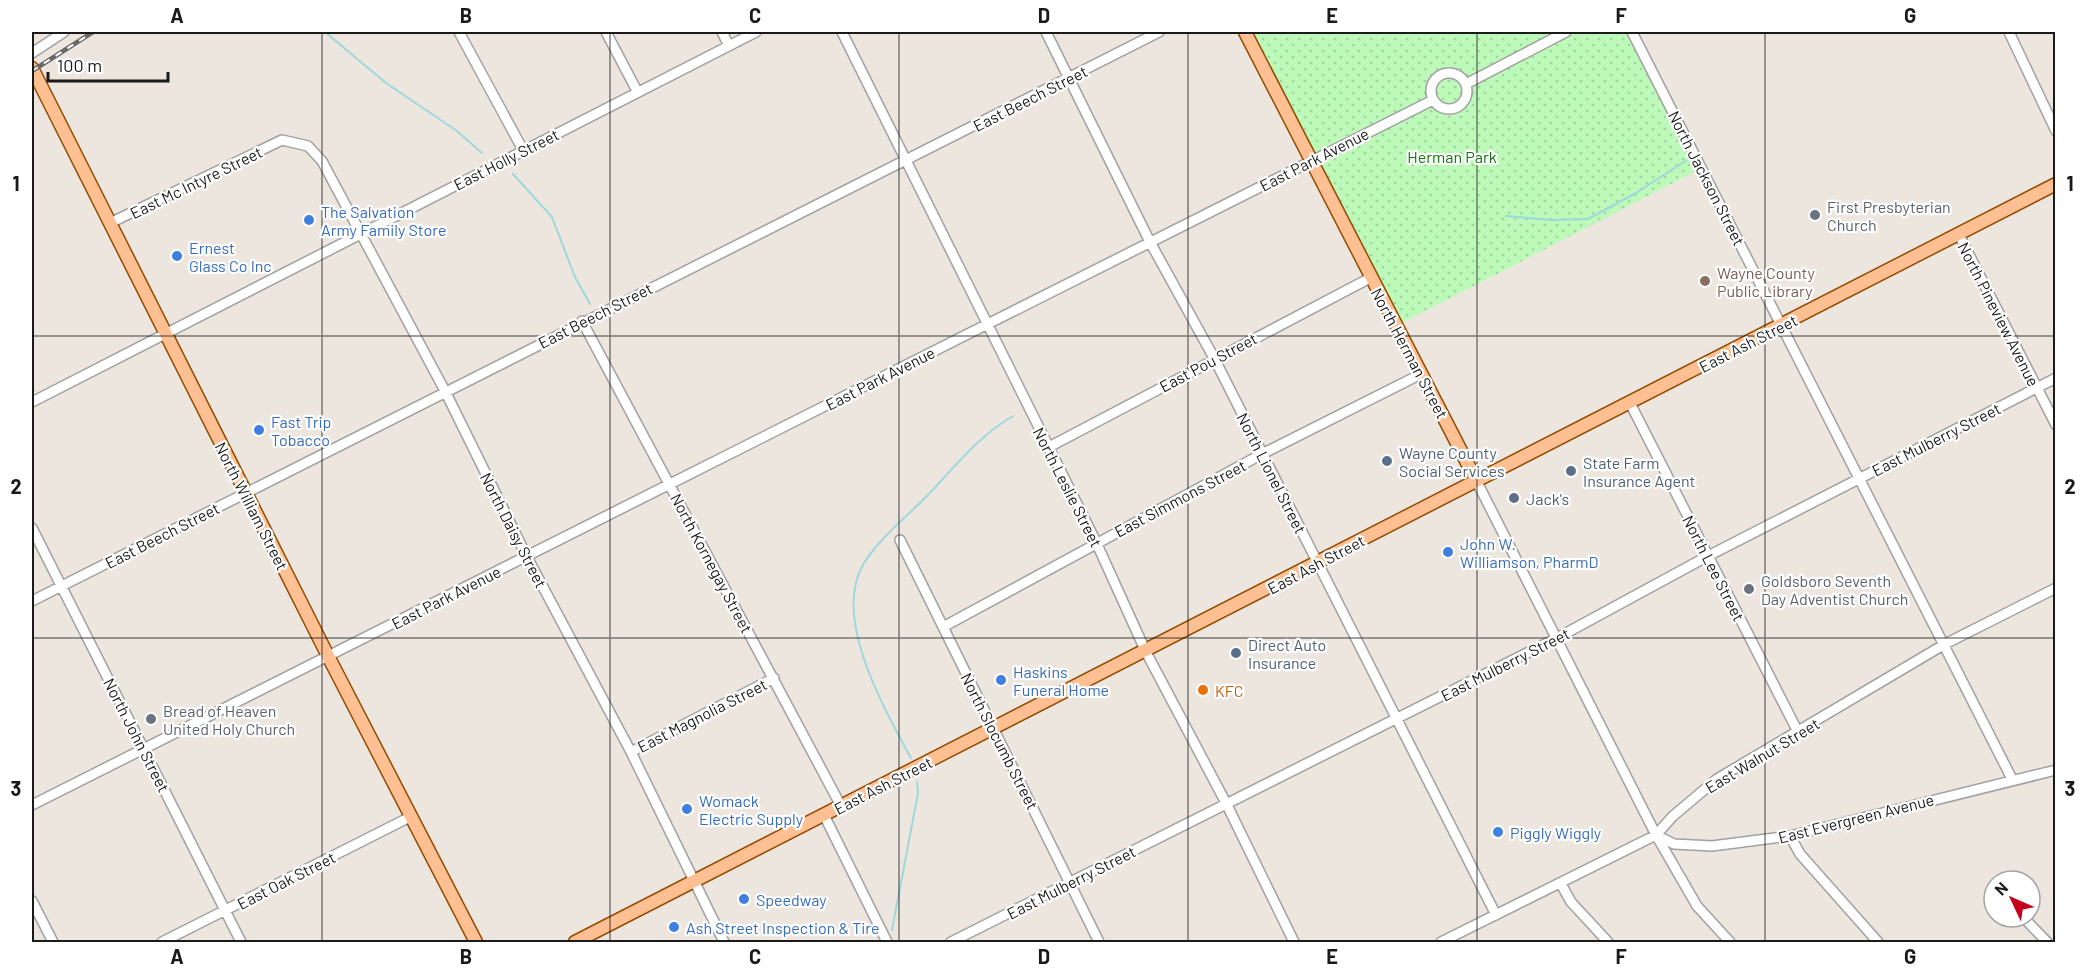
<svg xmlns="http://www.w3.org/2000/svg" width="2087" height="974" font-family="Barlow,sans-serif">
  <defs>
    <pattern id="park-dots" width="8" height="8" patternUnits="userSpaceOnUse" patternTransform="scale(1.5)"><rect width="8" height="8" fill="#bdfab9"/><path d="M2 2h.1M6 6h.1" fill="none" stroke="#a2d69e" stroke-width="1.8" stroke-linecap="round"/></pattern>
  </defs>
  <rect width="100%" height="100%" fill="#ede6df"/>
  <path fill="url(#park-dots)" d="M1245,32H1632L1702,168L1400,324Z"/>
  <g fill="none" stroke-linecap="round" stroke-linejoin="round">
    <path stroke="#9ed7dc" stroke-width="2" d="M325,32L386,83L457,131L482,153
      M513,174L552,217L575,277L590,304
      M1506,216L1551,220L1588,219L1636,193L1687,160
      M911,758C884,708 831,617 864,563C880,538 905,518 926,497C954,468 977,437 1013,416
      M892,930L918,793L917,782"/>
    <defs>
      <path id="minor" d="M459,32L523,150
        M606,32L637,91
        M722,32L728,44
        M842,32L1096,542L1146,652L1226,803L1294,942
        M1046,32L1150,242L1214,358L1496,915
        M1632,32L2012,779
        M2009,32L2056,131
        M32,53L64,32
        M1431 91a18 18 0 1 1 36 0a18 18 0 1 1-36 0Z
        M1466,84L1566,32
        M110,223L282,140L308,146L322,161L445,391L527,557L631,752L724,942
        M1959,235L2056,425
        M582,321L841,806
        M32,402L756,32
        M1630,403L1798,732
        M1047,448L1370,278
        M1476,480L1656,835L1697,906L1730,942
        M32,528L241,942
        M900,540L1099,942
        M32,601L1159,32
        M943,627L1262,454L1421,374
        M631,752L774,678
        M32,805L1433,100
        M824,815L887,942
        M1656,835L1674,844L1712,846L1790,836L2056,770
        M1790,836L1800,854L1878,942
        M1561,884L1571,902L1608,942
        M32,901L53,942
        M2023,917L2047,942
        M162,942L410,817
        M951,942L1557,638L1708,556L2056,378
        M1441,942L1656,835L1673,816L1717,779L1945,644L2056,588"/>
      <path id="major" d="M1245,32L1476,480
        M32,68L328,656L476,942
        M575,942L2056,184"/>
    </defs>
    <use href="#minor" stroke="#a1a1a1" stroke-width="12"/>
    <use href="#major" stroke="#914c00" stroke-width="15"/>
    <use href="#minor" stroke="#fff" stroke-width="9"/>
    <use href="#major" stroke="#fec093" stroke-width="12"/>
    <defs>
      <path id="rail" d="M32,71L93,32"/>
    </defs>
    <use href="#rail" stroke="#686868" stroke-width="4.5"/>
    <use href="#rail" stroke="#fff" stroke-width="2" stroke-dasharray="7" stroke-linecap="butt"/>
  </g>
  <path fill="none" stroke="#1a1a1a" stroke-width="1.5" stroke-opacity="0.55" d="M322,32V942M610,32V942M899,32V942M1188,32V942M1477,32V942M1765,32V942M32,336H2056M32,638H2056"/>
  <g fill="#6b7280" stroke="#fff" stroke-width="2">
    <circle cx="1815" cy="215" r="6"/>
    <circle cx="1749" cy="589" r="6"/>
    <circle cx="151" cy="719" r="6"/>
  </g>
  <g fill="#3f7fe0" stroke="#fff" stroke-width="2">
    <circle cx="309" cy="220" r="6"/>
    <circle cx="177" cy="256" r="6"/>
    <circle cx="259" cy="430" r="6"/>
    <circle cx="1448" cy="552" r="6"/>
    <circle cx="1001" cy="680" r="6"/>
    <circle cx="687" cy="809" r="6"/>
    <circle cx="1498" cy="832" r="6"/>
    <circle cx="744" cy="899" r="6"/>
    <circle cx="674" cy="927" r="6"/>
  </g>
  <circle fill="#8d6e63" stroke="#fff" stroke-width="2" cx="1705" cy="281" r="6"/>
  <g fill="#5c6f8a" stroke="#fff" stroke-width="2">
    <circle cx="1387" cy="461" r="6"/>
    <circle cx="1571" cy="471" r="6"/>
    <circle cx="1514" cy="498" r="6"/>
    <circle cx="1236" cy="653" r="6"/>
  </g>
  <circle fill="#e8710a" stroke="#fff" stroke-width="2" cx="1203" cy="690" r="6"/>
  <g text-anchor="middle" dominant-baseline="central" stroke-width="4.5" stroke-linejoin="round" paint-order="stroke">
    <g font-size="16" fill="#1a1a1a" stroke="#fff">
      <text transform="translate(1030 98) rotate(-27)">East Beech Street</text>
      <text transform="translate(506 159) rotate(-27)">East Holly Street</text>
      <text transform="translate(1314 159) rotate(-27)">East Park Avenue</text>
      <text transform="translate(1707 178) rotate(63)">North Jackson Street</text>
      <text transform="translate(196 182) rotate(-26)">East Mc Intyre Street</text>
      <text transform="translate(1999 314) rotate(63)">North Pineview Avenue</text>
      <text transform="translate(595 315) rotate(-27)">East Beech Street</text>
      <text transform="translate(1748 343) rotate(-27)">East Ash Street</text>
      <text transform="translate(1410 353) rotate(62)">North Herman Street</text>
      <text transform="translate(1208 362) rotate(-28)">East Pou Street</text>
      <text transform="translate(880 378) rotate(-27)">East Park Avenue</text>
      <text transform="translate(1936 439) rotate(-27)">East Mulberry Street</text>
      <text transform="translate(1272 473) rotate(63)">North Lionel Street</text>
      <text transform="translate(1068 487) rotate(63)">North Leslie Street</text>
      <text transform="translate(1180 498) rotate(-28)">East Simmons Street</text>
      <text transform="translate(252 506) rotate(63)">North William Street</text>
      <text transform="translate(514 530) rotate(63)">North Daisy Street</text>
      <text transform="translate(162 535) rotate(-27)">East Beech Street</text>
      <text transform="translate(712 563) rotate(62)">North Kornegay Street</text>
      <text transform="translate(1316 564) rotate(-28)">East Ash Street</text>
      <text transform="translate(1714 568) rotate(63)">North Lee Street</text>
      <text transform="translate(446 597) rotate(-27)">East Park Avenue</text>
      <text transform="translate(1505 664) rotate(-27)">East Mulberry Street</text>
      <text transform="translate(702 715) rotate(-27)">East Magnolia Street</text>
      <text transform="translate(137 735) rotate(63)">North John Street</text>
      <text transform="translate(1000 741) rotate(63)">North Slocumb Street</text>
      <text transform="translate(1762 755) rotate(-31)">East Walnut Street</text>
      <text transform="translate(883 785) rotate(-27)">East Ash Street</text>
      <text transform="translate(1856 818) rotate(-14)">East Evergreen Avenue</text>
      <text transform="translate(286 880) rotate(-27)">East Oak Street</text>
      <text transform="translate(1071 882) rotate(-27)">East Mulberry Street</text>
    </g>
    <g font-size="16" fill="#0f7808" stroke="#fff">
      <text x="1452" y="156">Herman Park</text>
    </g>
    <g font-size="16" fill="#5b616d" stroke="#fff" text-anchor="start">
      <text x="1827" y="206">First Presbyterian<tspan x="1827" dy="18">Church</tspan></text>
      <text x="1761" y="580">Goldsboro Seventh<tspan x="1761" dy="18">Day Adventist Church</tspan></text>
      <text x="163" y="710">Bread of Heaven<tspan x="163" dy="18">United Holy Church</tspan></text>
    </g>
    <g font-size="16" fill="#366cbe" stroke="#fff" text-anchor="start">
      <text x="321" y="211">The Salvation<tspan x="321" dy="18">Army Family Store</tspan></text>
      <text x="189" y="247">Ernest<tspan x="189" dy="18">Glass Co Inc</tspan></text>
      <text x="271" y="421">Fast Trip<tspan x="271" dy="18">Tobacco</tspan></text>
      <text x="1460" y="543">John W.<tspan x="1460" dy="18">Williamson, PharmD</tspan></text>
      <text x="1013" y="671">Haskins<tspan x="1013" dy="18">Funeral Home</tspan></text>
      <text x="699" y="800">Womack<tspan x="699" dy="18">Electric Supply</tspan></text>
      <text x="1510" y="832">Piggly Wiggly</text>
      <text x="756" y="899">Speedway</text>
      <text x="686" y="927">Ash Street Inspection &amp; Tire</text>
    </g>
    <g font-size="16" fill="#785e54" stroke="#fff" text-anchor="start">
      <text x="1717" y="272">Wayne County<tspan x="1717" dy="18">Public Library</tspan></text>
    </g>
    <g font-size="16" fill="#4e5e75" stroke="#fff" text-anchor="start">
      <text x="1399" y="452">Wayne County<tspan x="1399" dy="18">Social Services</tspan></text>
      <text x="1583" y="462">State Farm<tspan x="1583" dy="18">Insurance Agent</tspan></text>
      <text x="1526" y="498">Jack's</text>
      <text x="1248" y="644">Direct Auto<tspan x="1248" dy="18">Insurance</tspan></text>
    </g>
    <g font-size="16" fill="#c56008" stroke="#fff" text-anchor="start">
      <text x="1215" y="690">KFC</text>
    </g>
  </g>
  <rect width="2087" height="974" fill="none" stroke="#ffffff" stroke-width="66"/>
  <g transform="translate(2012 899) rotate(314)"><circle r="28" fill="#ffffff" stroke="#a3a3a3" stroke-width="1.5"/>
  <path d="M0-4.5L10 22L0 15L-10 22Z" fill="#c5001c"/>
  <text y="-9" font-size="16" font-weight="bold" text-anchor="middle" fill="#1a1a1a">N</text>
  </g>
  <path d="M48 72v9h120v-9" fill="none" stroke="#1a1a1a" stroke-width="3"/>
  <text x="57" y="72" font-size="18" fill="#1a1a1a" stroke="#ffffff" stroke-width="4.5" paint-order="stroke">100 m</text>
  <rect x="33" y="33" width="2021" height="908" fill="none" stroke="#1a1a1a" stroke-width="2"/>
  <g font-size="20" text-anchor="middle" font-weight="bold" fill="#1a1a1a">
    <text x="177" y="23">A</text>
    <text x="466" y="23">B</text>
    <text x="755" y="23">C</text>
    <text x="1044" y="23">D</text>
    <text x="1332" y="23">E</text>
    <text x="1621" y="23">F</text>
    <text x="1910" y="23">G</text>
    <text x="16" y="191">1</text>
    <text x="2070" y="191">1</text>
    <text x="16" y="494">2</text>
    <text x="2070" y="494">2</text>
    <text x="16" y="796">3</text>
    <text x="2070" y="796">3</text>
    <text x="177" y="964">A</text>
    <text x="466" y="964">B</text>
    <text x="755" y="964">C</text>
    <text x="1044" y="964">D</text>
    <text x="1332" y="964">E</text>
    <text x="1621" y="964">F</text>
    <text x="1910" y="964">G</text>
  </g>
</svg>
